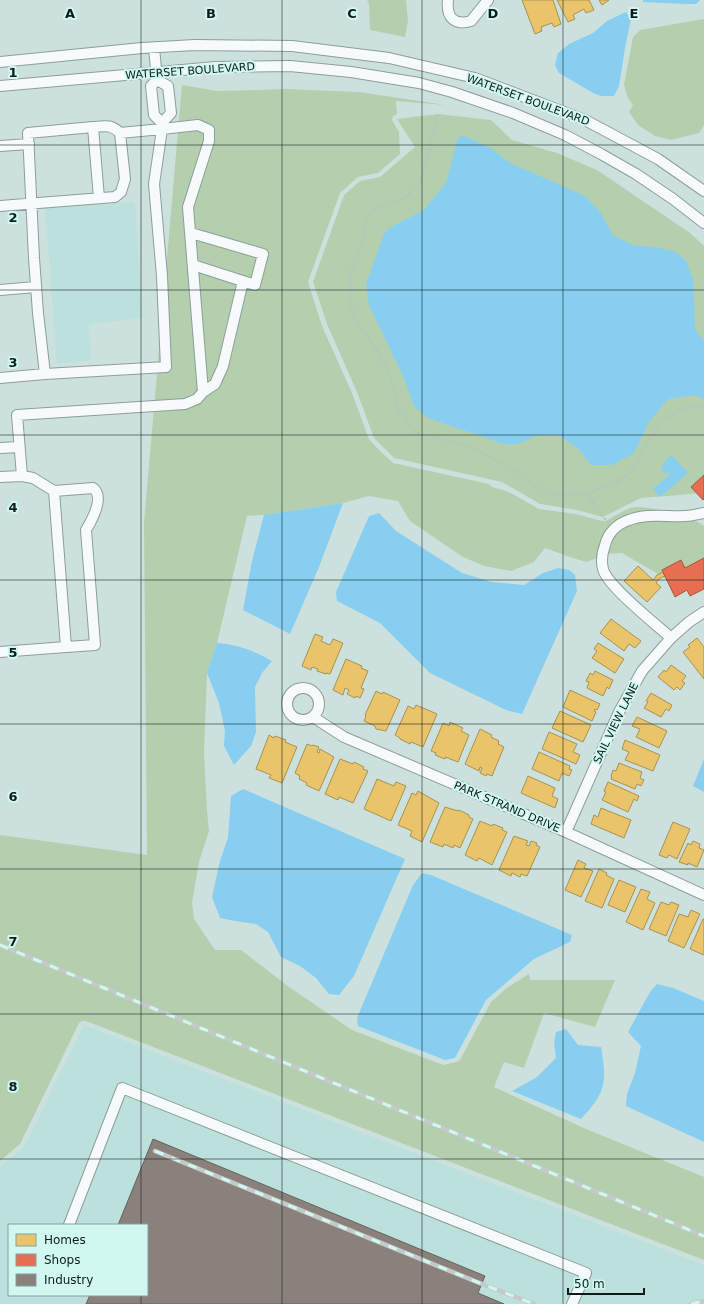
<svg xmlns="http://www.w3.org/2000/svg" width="704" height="1304" font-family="'DejaVu Sans',sans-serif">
  <rect width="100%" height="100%" fill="#cce1de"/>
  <path fill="#bce0db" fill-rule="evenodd" d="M135,202L142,318L89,324L91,360L57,364L45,208Z
    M84,1025L704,1265V1304H0V1167L24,1147ZM9,1225H147V1295H9Z"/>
  <path fill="#b3cfae" d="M367,0H406L408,21L405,37L370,30L369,4Z
    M704,19V125L699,133L671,140L655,136L638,125L629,112L633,105L628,98L624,85L633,37L640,30Z
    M182,85L217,91L287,89L359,92L446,105L396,101L397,114L393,116L392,120L399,132L400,154L378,173L358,177L340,193L308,282L322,326L352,393L369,439L376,447L393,463L489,484L492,487L509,492L539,509L576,514L602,521H606C613,517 627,508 634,507C651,506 691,516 704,526V577L665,578L622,553L608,554L586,562L567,556L545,548L534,562L511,571L484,566L463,557L410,521L398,501L369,496L343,503L264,515L247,516L217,643L207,673L204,752L207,810L209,831L199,862L192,903L194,919L215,950H241L289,987L352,1030L443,1065L456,1062L460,1060L491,1002L508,987L529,974L530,980H615L595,1027L544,1013L524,1068L504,1062L494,1087L586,1129L704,1177V1260L86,1021H82L79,1023L20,1144L0,1161V835L147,855L144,523Z
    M438,114L491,120L512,140L557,153L597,170L690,233L704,246V493L641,498L603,517L577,510L540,504L502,482L394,458L374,438L357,392L327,324L313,282L344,195L360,181L380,177L415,147L397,119Z"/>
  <path fill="#88cef0" d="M643,0H700L696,4H687L643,2Z
    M626,12L631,19L625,48L619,86L614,96H601L593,93L559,73L555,65L558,53L569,44L593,33L607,21Z
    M463,136L489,147L510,163L585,196L600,212L613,235L633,245L660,248L676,252L687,262L693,280L695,329L704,341V399L694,395L668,399L649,422L634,453L612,465H591L579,449L557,434L535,436L518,444H504L428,418L414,406L404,378L369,305L366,284L384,234L391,227L424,210L446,183L458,138Z
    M672,455L688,473L660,497L653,489L670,474L668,472L665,474L661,469L666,460Z
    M343,503L319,567L290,634L243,610L252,561L264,515Z
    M379,513L396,531L462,573L492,582L524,585L543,573L558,568L569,570L575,575L577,591L522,714L506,710L430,673L380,623L337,601L336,592L369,516Z
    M217,643C236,644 255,651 272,661L262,673L255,687L256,732L251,746L234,765L224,746L225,731L219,703L207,673Z
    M704,759V792L693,786Z
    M243,789L405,859L354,976L339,995L329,994L316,978L300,966L281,957L268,932L256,924L235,921L220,918L212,897L220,861L228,837L231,796Z
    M422,873L431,875L572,935L570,942L534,959L486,1000L455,1058L445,1060L358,1026L357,1018L413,885Z
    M657,984L673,988L704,1001V1142L626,1106L627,1094L635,1073L641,1046L628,1032L650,992Z
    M566,1029L578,1045L601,1047C607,1082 606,1093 581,1119L512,1091L537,1077L556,1058L554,1043L556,1032Z"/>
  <path fill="#e9c46a" stroke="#a79252" d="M522,0H553L561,24L554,27L552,23L541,27L542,31L535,34Z
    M557,0H589L594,10L586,13L584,9L573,15L575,19L568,22Z
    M599,0H609L602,5Z
    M638,566L653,580L657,575L663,572L665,576L660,578L656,583L661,587L647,602L624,581Z
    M611,619L641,641L635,648L629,644L624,651L600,633Z
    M315,634L323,637L321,641L330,645L333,639L343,643L330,674L326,673V674L317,671L318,669L312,667L311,670L302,666Z
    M697,638L704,647V679L683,652L690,647L688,645Z
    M598,643L624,659L615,673L592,658L597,651L594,649Z
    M346,659L362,666L361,668L368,671L361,688L364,689L360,698L356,696L355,698L347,694L349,690L345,688L343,695L333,690Z
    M671,665L686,676L682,681L685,683L680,690L677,687L674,690L658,677L664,670L666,672Z
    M595,671L613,680L609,689L607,687L603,696L587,688L589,682L586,681L590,673L593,675Z
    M570,690L600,704L597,710L595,709L594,711L596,712L592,721L563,707Z
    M376,691L382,694L383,692L400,700L386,731L376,729L375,726L364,721L366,716L365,715Z
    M651,693L672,705L669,711L666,709L661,717L644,708L648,702L646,701Z
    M416,705L437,714L423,747L411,742L410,744L400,739V738L395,735L408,706L414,709Z
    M560,711L591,725L583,742L552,728Z
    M637,717L667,731L659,748L636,737L640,729L632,726Z
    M450,722L463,728L461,731L469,735L458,762L445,757V759L435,755L436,753L431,751L443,723L449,726Z
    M480,729L492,735L491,737L499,741L498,744L504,747L492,776L487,774L486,776L480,773L482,768L480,767L479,771L465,764Z
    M549,732L577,744L573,752L580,755L576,764L542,749Z
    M269,735L274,738L275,736L286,740L285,742L297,747L282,783L269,778L271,775L256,769Z
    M625,740L660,755L653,771L625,760L629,752L622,749Z
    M307,744L312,746L313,745L319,747L317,752L319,753L320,749L334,757L319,791L306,785L307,783L299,779L300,776L295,773Z
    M539,752L570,766L569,769L572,770L569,776L562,773L559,781L532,769Z
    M340,759L353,764L354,762L364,767L363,769L368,771L353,803L339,797L338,800L325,794Z
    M619,763L642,772L640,778L644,780L641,786L637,784L635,789L611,779L612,777L611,776L613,770L616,771Z
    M528,776L555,788L552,796L558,799L555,808L521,793Z
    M377,779L394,786L396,782L406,786L391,821L364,809Z
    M608,782L639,796L637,801L634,799L628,812L602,800L606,792L604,791Z
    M418,791L439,803L422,842L410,836L412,831L398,825L412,793L416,795Z
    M445,807L458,811L459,810L469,815V817L473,819L460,848L454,845L453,848L444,844L443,847L430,842Z
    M601,808L631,820L624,838L591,824L594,815L598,817Z
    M480,821L492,826L493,824L503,828L502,830L507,832L492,865L479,858L477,861L465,855Z
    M673,822L690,829L677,859L669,855L667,858L659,855Z
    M514,836L528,841L526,845L529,846L531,841L537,843L536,845L540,847L527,876L521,874L520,877L512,873L511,876L499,870Z
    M693,841L700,844L699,848L704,850L697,867L688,863V865L679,862L688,843L691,845Z
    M578,860L586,864L584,868L593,871L581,897L565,890Z
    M599,869L607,873L606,875L614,879L602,908L585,901Z
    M619,880L636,887L625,912L608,905Z
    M641,889L650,892L647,899L655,903L643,930L626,922Z
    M661,902L669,905L671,902L679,905L666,936L649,929Z
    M691,910L700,914L684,948L668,941L679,914L688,917Z
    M703,919H704V955L690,949Z"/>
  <path fill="#e76f51" stroke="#a65640" d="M704,475V499L703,500L691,487Z
    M704,558V589L690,596L687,590L675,597L662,570L681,560L685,568Z"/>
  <path fill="#8a817c" stroke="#64635f" d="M153,1139L485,1276L478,1293L504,1304H86L90,1295H147V1225H118Z"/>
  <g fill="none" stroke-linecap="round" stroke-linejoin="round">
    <defs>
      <path id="minor" d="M448,0C446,17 454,26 471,21L488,0
        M154,48L157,79
        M0,62L142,48L195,45L292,46L389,58L475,78L585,120L658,159L704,191
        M157,80L151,86L154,115L162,123
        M0,86L216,67L290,66L351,72L419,83L452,92L513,113L565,135L601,154L636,174L673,199L704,223
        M0,146L29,144
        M0,206L115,197L121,192L125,179L120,133C111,124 105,126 93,127
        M191,233L263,254L255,285L193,265
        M0,290L36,287
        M45,374L166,367L162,276L154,184L162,129L120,133
        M0,378L45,374L38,313L34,258L28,133L93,127L99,198
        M203,392L215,384L223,366L243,281
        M0,448L19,447
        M0,477L22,476
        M671,638C656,624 607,586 603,569C601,561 602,553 605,545C608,533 617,524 629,520C647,513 667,517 686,516C692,516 698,514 704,513
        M66,647L95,645L86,530C92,520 105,497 93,488L54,491L33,478L22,476L17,415L185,404L197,399L203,392L188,207L209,141V130L198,125L162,129V123L171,113L168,86L157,80
        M0,652L66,647L54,491
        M287 704a16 16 0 1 1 32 0a16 16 0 1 1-32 0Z
        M313,717L344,737L566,832L704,895
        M566,832L619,712L642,671L671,638L689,622L704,612
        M69,1225L122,1088L586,1273L572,1304"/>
    </defs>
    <use href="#minor" stroke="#8d9d9b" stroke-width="12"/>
    <path stroke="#bac1c0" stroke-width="2" stroke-dasharray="3 2" stroke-linecap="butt" d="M438,114L421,182L405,198L385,204L368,213L362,242L350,273V301L356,322L377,350L390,375L398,409L414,432L468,446L517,471C528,485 551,495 568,495C575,495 581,494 588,493L600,514L609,523
      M588,493C600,489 613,486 624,477C638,465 643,449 653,434C664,417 683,402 704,407"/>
    <use href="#minor" stroke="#f7fafa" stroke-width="10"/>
    <defs>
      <path id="rail" d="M0,945L704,1236
        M155,1151L482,1284L534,1304
        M691,1304L704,1301"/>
    </defs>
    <use href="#rail" stroke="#c4cac9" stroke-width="4.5"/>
    <use href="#rail" stroke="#d0f8f1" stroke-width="3" stroke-dasharray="9" stroke-linecap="butt"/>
  </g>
  <path fill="none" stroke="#0d1c1a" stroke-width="1" stroke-opacity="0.55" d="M141,0V1225M282,0V1304M422,0V1304M563,0V1304M0,145H704M0,290H704M0,435H704M0,580H704M0,724H704M0,869H704M0,1014H704M0,1159H704M141,1295V1304"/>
  <g text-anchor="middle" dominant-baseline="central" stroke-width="4" stroke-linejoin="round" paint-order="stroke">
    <g font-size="11" fill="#0d1c1a" stroke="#d0f8f1">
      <text transform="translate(190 71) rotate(-4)">WATERSET BOULEVARD</text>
      <text transform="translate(528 100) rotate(20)">WATERSET BOULEVARD</text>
      <text transform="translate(616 723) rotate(-64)">SAIL VIEW LANE</text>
      <text transform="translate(507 807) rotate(23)">PARK STRAND DRIVE</text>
    </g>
  </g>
  <g font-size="13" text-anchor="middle" font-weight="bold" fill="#0d1c1a" stroke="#d0f8f1" stroke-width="4" stroke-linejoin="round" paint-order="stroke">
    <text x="70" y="18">A</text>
    <text x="211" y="18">B</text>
    <text x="352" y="18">C</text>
    <text x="493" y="18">D</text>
    <text x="634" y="18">E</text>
    <text x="13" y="77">1</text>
    <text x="13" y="222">2</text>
    <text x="13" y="367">3</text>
    <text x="13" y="512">4</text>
    <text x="13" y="657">5</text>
    <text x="13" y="801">6</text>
    <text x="13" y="946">7</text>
    <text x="13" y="1091">8</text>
  </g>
  <rect x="8" y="1224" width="140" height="72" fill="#d0f8f1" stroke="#82a09b"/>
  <rect x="16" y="1234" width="20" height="12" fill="#e9c46a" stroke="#82a09b"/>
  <text x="44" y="1244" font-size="12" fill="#0d1c1a">Homes</text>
  <rect x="16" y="1254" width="20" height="12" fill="#e76f51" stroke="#82a09b"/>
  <text x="44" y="1264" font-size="12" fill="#0d1c1a">Shops</text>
  <rect x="16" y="1274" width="20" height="12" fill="#8a817c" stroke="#82a09b"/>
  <text x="44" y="1284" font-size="12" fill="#0d1c1a">Industry</text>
  <path d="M568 1288v6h76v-6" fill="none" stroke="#0d1c1a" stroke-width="2"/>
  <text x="574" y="1288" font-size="12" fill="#0d1c1a" stroke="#d0f8f1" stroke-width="3" paint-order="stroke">50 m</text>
</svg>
